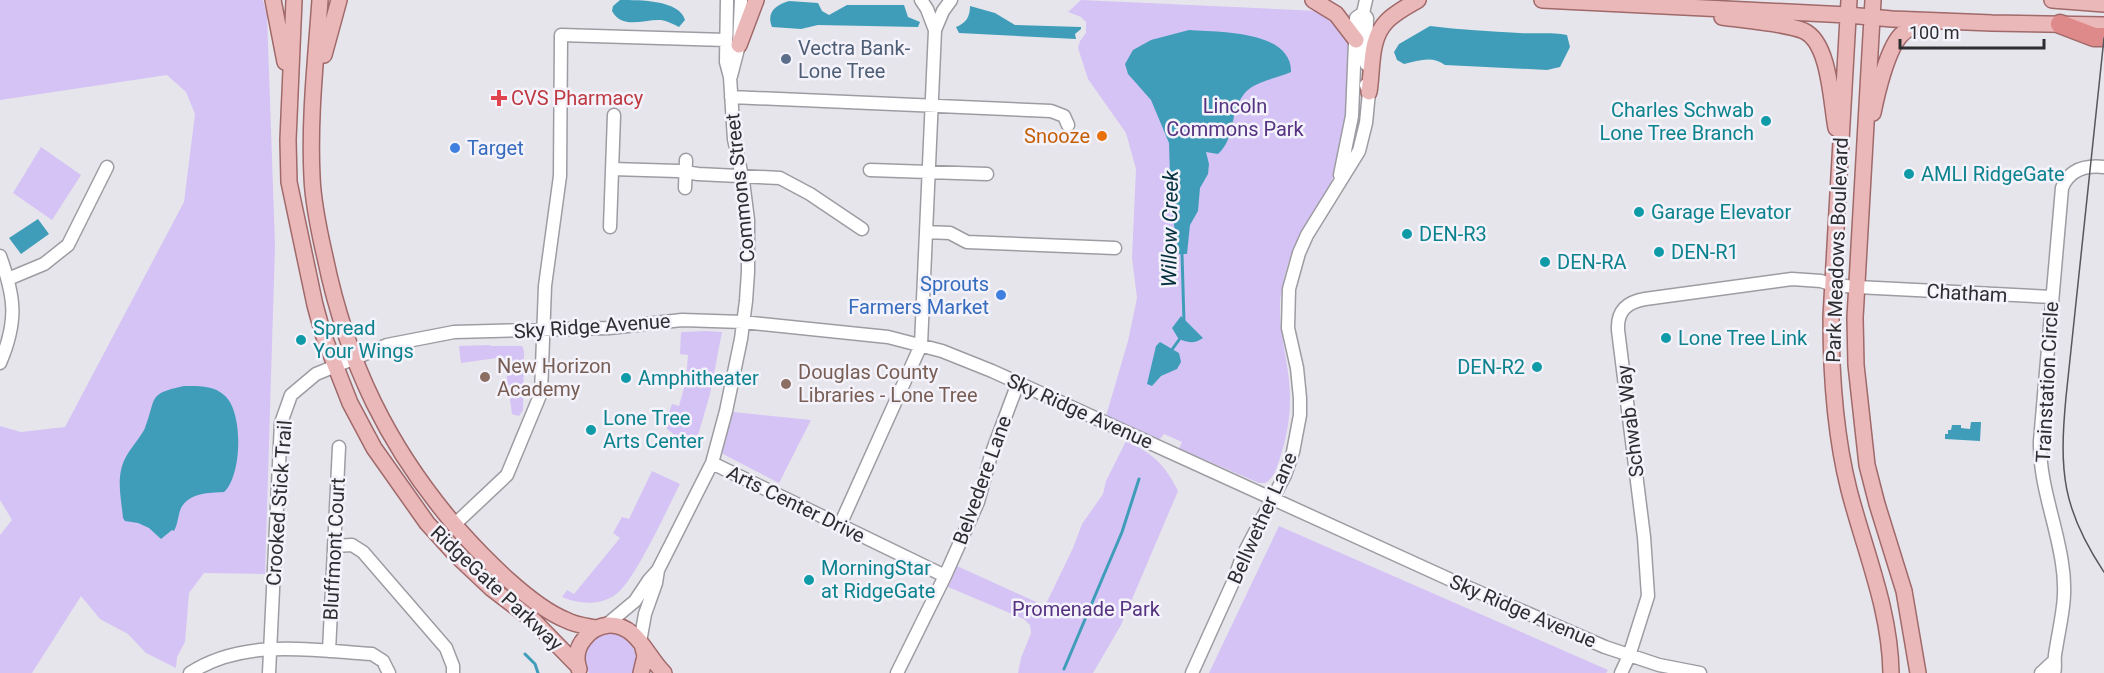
<svg xmlns="http://www.w3.org/2000/svg" width="2104" height="673" font-family="Roboto,sans-serif">
  <rect width="100%" height="100%" fill="#e7e5ec"/>
  <path fill="#d4c3f4" d="M0,0H263L267,15L275,246L265,574L204,573L189,593L185,642L177,657L176,668L146,653L128,634L100,619L81,596L32,673H0V535L12,520L0,500V426L21,432L65,427L184,202L195,114L186,92L167,75L0,100Z
    M1081,0L1318,11C1330,19 1346,30 1349,46C1347,89 1349,136 1333,177C1328,192 1318,204 1310,217C1294,243 1283,271 1280,303C1279,330 1286,353 1289,380C1292,408 1288,435 1279,461C1276,470 1273,479 1265,483H1259L1187,452L1179,449L1182,442L1164,434L1159,440L1106,416L1128,341L1137,298L1132,258L1136,169L1126,133L1088,79L1078,48L1080,41L1086,33V22L1081,17L1068,12Z
    M41,147L81,175L52,220L13,193Z
    M707,331L722,332L710,394L695,446L682,441L666,428V421L672,404L679,406L686,381L688,355L680,354L681,332Z
    M489,345L491,346H522L524,351L523,410L519,416L512,414L504,357L461,363L459,346Z
    M733,412L811,420L779,483L723,454L721,450Z
    M1126,441C1153,453 1165,465 1178,491L1121,625L1093,673H1018L1021,658L1031,633L1030,625L1024,619L948,587L957,566L1045,606L1073,548L1082,524L1103,494L1106,481Z
    M652,471L680,484C668,507 634,583 615,595C599,606 579,604 562,597L567,590L574,594L620,538L613,533L622,517L629,519Z
    M1279,526L1608,670L1606,673H1209Z
    M611,633C630,637 643,654 632,673H589C577,654 591,636 611,633Z"/>
  <path fill="#409db9" d="M620,0C640,0 680,0 685,20L679,27C673,24 667,21 661,20C644,19 622,30 612,11L613,6Z
    M789,1L818,3L822,11L829,15L847,5H904L908,17L920,22L918,27L818,25L801,29L772,27C766,12 776,5 789,1Z
    M970,6L995,13L1015,25L1081,27V29L1075,34L1076,39L959,33L956,27C966,23 970,17 970,6Z
    M1430,26C1460,30 1490,31 1520,33C1536,34 1551,32 1567,35L1570,47L1560,67L1547,70L1445,65C1432,55 1418,61 1404,64L1397,60L1394,52L1399,44Z
    M1189,30C1217,32 1292,30 1291,72C1276,79 1254,81 1244,94C1229,113 1236,138 1218,154L1206,152L1209,164L1208,174L1200,188L1198,211L1190,225L1187,254H1179L1171,208L1169,143L1151,100L1128,74L1125,64L1133,50L1151,40Z
    M38,219L49,234L21,254L9,238Z
    M1181,316L1203,338C1195,344 1186,343 1178,338L1172,328Z
    M1160,342L1179,353L1181,362L1177,369L1161,376L1152,386L1147,384L1156,346Z
    M184,386C198,386 213,385 224,395C244,411 242,476 224,492C209,493 190,492 181,508C178,515 178,524 174,531L172,530L161,539L149,528L138,523L125,521L123,518C121,496 115,475 127,455C132,447 141,436 145,428C157,397 147,394 184,386Z
    M1971,422H1981L1980,441L1945,439V434H1948V430H1951L1952,425H1961V428L1970,429Z"/>
  <g fill="none" stroke-linecap="round" stroke-linejoin="round">
    <path stroke="#409db9" stroke-width="3" d="M1182,254L1184,322
      M1171,351L1181,337
      M525,654L535,664L538,673
      M1064,669L1122,532L1139,479"/>
    <defs>
      <path id="minor" d="M1363,13L1367,18L1366,64
        M1363,13L1366,0
        M935,30L943,11L951,0
        M731,76L739,45L741,0
        M731,97L1051,111L1064,116L1068,125
        M612,169L678,171L698,174L780,178L810,194L862,229
        M870,170L987,174
        M1340,175L1352,116L1356,18L1363,13
        M685,188L686,160
        M610,227L614,115
        M926,232L950,233L967,242L1115,248
        M0,256C15,297 18,321 0,363
        M8,279L44,264L68,245L107,167
        M712,463L945,576
        M454,525L507,475L541,393L545,286L560,176L561,35L726,40
        M840,525L921,345L935,30L927,9L921,0
        M334,546L352,545L363,552L446,648L453,666V673
        M605,626L635,601L649,580L658,570L712,463L726,411L741,339L746,301L748,272V220L743,181L734,139L730,77L726,62L727,0
        M640,642L645,614L656,583L658,570
        M329,651L339,447
        M190,673C244,638 311,650 372,654L383,661L389,673
        M269,673L281,423L291,395L316,374L387,345L454,332L609,328L682,320L743,322L888,337L942,351L992,371L1451,580L1605,647L1659,665L1700,673
        M897,673L945,576L978,502L991,455L1018,383
        M1192,673L1234,580L1242,557L1285,475L1293,452L1300,415V398L1297,368L1288,328L1289,289L1299,253L1307,235L1359,151L1366,123L1369,92L1366,85
        M1621,673L1629,656L1648,596L1644,537L1618,330C1617,311 1627,302 1645,299L1792,279L1821,281L1833,285L1857,287L2052,297
        M2041,673L2054,661
        M2054,673C2056,667 2054,661 2055,655C2060,621 2068,599 2062,563C2056,522 2039,483 2040,441L2062,188C2069,170 2085,165 2104,167"/>
      <path id="major" d="M273,0L285,62
        M294,0L288,140L289,182L315,305L323,334L350,403L374,448L427,523L456,555L491,588L534,621L577,665
        M320,0C316,58 309,118 312,177C313,203 319,231 325,257C347,363 388,448 459,530C484,558 531,606 566,620C575,625 586,626 596,628
        M1313,0L1336,14L1356,40
        M1542,0L1848,15L1892,19L1992,23L2104,25
        M1849,0L1831,317C1831,375 1835,435 1849,490C1865,552 1890,609 1891,673
        M1873,0L1855,318L1856,365L1867,465L1877,504L1904,591L1918,673
        M2052,0L2104,4
        M1722,17C1743,20 1785,23 1804,31C1830,43 1831,103 1836,128
        M739,45L756,0
        M324,55L339,0
        M1369,92C1373,68 1369,39 1387,21C1396,12 1408,6 1418,0
        M1873,113C1877,93 1887,51 1900,36C1907,28 1915,26 1925,23
        M579,669C575,658 577,647 585,638C591,630 600,626 609,625C637,624 647,657 664,673
        M641,673L645,656L643,648"/>
      <path id="highway" d="M2060,24L2094,37H2104"/>
    </defs>
    <use href="#minor" stroke="#9e9ca3" stroke-width="15"/>
    <use href="#major" stroke="#a0696a" stroke-width="18"/>
    <use href="#highway" stroke="#a0696a" stroke-width="21"/>
    <use href="#minor" stroke="#fff" stroke-width="12"/>
    <use href="#major" stroke="#ebb8b9" stroke-width="15"/>
    <use href="#highway" stroke="#de898a" stroke-width="18"/>
    <path stroke="#58565a" stroke-width="1.5" d="M2104,38L2066,397C2059,471 2062,509 2104,572"/>
  </g>
  <circle fill="#5c6f8a" stroke="#f4f2fa" stroke-width="2" cx="786" cy="59" r="6"/>
  <path fill="#e0444e" stroke="#f4f2fa" stroke-width="2" d="M496 89h6v6h6v6h-6v6h-6v-6h-6v-6h6z"/>
  <g fill="#0f9aa8" stroke="#f4f2fa" stroke-width="2">
    <circle cx="1766" cy="121" r="6"/>
    <circle cx="1909" cy="174" r="6"/>
    <circle cx="1639" cy="212" r="6"/>
    <circle cx="1407" cy="234" r="6"/>
    <circle cx="1659" cy="252" r="6"/>
    <circle cx="1545" cy="262" r="6"/>
    <circle cx="1666" cy="338" r="6"/>
    <circle cx="301" cy="340" r="6"/>
    <circle cx="1537" cy="367" r="6"/>
    <circle cx="626" cy="378" r="6"/>
    <circle cx="591" cy="430" r="6"/>
    <circle cx="809" cy="580" r="6"/>
  </g>
  <circle fill="#e8710a" stroke="#f4f2fa" stroke-width="2" cx="1102" cy="136" r="6"/>
  <g fill="#3f7fe0" stroke="#f4f2fa" stroke-width="2">
    <circle cx="455" cy="148" r="6"/>
    <circle cx="1001" cy="295" r="6"/>
  </g>
  <g fill="#8d6e63" stroke="#f4f2fa" stroke-width="2">
    <circle cx="485" cy="377" r="6"/>
    <circle cx="786" cy="384" r="6"/>
  </g>
  <g text-anchor="middle" dominant-baseline="central" stroke-width="5" stroke-linejoin="round" paint-order="stroke">
    <g font-size="20" fill="#4e5e75" stroke="#f4f2fa" text-anchor="start">
      <text x="798" y="48">Vectra Bank-<tspan x="798" dy="23">Lone Tree</tspan></text>
    </g>
    <g font-size="20" fill="#be3a42" stroke="#f4f2fa" text-anchor="start">
      <text x="511" y="98">CVS Pharmacy</text>
    </g>
    <g font-size="20" fill="#553380" stroke="#f4f2fa">
      <text x="1235" y="106">Lincoln<tspan x="1235" dy="23">Commons Park</tspan></text>
      <text x="1086" y="609">Promenade Park</text>
    </g>
    <g font-size="20" fill="#0d838f" stroke="#f4f2fa" text-anchor="start">
      <text x="1754" y="110" text-anchor="end">Charles Schwab<tspan x="1754" dy="23">Lone Tree Branch</tspan></text>
      <text x="1921" y="174">AMLI RidgeGate</text>
      <text x="1651" y="212">Garage Elevator</text>
      <text x="1419" y="234">DEN-R3</text>
      <text x="1671" y="252">DEN-R1</text>
      <text x="1557" y="262">DEN-RA</text>
      <text x="313" y="328">Spread<tspan x="313" dy="23">Your Wings</tspan></text>
      <text x="1678" y="338">Lone Tree Link</text>
      <text x="1525" y="367" text-anchor="end">DEN-R2</text>
      <text x="638" y="378">Amphitheater</text>
      <text x="603" y="418">Lone Tree<tspan x="603" dy="23">Arts Center</tspan></text>
      <text x="821" y="568">MorningStar<tspan x="821" dy="23">at RidgeGate</tspan></text>
    </g>
    <g font-size="20" fill="#c56008" stroke="#f4f2fa" text-anchor="end">
      <text x="1090" y="136">Snooze</text>
    </g>
    <g font-size="20" fill="#366cbe" stroke="#f4f2fa" text-anchor="start">
      <text x="467" y="148">Target</text>
      <text x="989" y="284" text-anchor="end">Sprouts<tspan x="989" dy="23">Farmers Market</tspan></text>
    </g>
    <g font-size="20" fill="#2e2d30" stroke="#f4f2fa">
      <text transform="translate(740 188) rotate(-96)">Commons Street</text>
      <text transform="translate(1837 250) rotate(-88)">Park Meadows Boulevard</text>
      <text transform="translate(1967 293) rotate(3)">Chatham</text>
      <text transform="translate(592 326) rotate(-4)">Sky Ridge Avenue</text>
      <text transform="translate(2047 382) rotate(-87)">Trainstation Circle</text>
      <text transform="translate(1080 411) rotate(24)">Sky Ridge Avenue</text>
      <text transform="translate(1630 421) rotate(-97)">Schwab Way</text>
      <text transform="translate(982 480) rotate(-70)">Belvedere Lane</text>
      <text transform="translate(279 503) rotate(-86)">Crooked Stick Trail</text>
      <text transform="translate(796 504) rotate(26)">Arts Center Drive</text>
      <text transform="translate(1262 518) rotate(-66)">Bellwether Lane</text>
      <text transform="translate(334 549) rotate(-87)">Bluffmont Court</text>
      <text transform="translate(497 588) rotate(43)">RidgeGate Parkway</text>
      <text transform="translate(1523 611) rotate(23)">Sky Ridge Avenue</text>
    </g>
    <g font-size="20" fill="#785e54" stroke="#f4f2fa" text-anchor="start">
      <text x="497" y="366">New Horizon<tspan x="497" dy="23">Academy</tspan></text>
      <text x="798" y="372">Douglas County<tspan x="798" dy="23">Libraries - Lone Tree</tspan></text>
    </g>
    <g font-size="21" font-style="italic" fill="#03303c" stroke="#f4f2fa">
      <text transform="translate(1170 229) rotate(-89)">Willow Creek</text>
    </g>
  </g>
  <path d="M1900 39v9h144v-9" fill="none" stroke="#2e2d30" stroke-width="3"/>
  <text x="1909" y="39" font-size="18" fill="#2e2d30" stroke="#f4f2fa" stroke-width="4.5" paint-order="stroke">100 m</text>
</svg>
